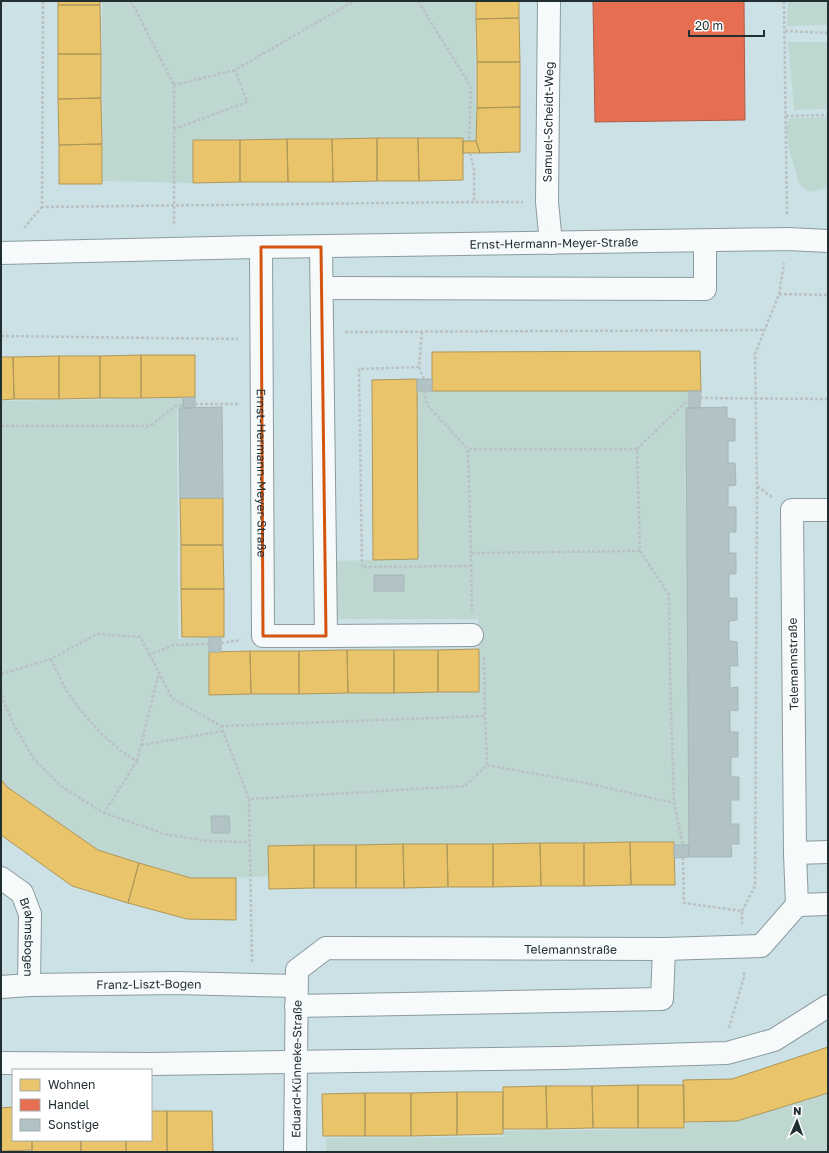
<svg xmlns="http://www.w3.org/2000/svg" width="829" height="1153" font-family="'Golos Text',sans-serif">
  <rect width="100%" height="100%" fill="#cce1e6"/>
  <path fill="#bed7d1" d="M102,1H475L476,141H463L462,138L193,140V183L103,181Z
    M788,1H826L828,3V25L787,26Z
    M788,42H828V109L794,110Z
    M828,117V187L827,188L810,192L803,188L799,183L790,153L786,129L789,118Z
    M417,391H689V408H686L689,845H674V842L269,846V876L236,878H191L98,850L7,787L1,779V401L183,398V408H177L178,639L209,637V695L479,692L478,619H337L335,561L418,559Z
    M828,1093V1152H326V1138L504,1137V1131L685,1129L686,1123L737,1121Z"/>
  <path fill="#e9c46a" stroke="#ad975a" d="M58,1H100V5H58Z
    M476,1H519V18L476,19Z
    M58,5H100L101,54H58Z
    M519,18L520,62H477L476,19Z
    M58,54H101V98L58,99Z
    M477,62H520V107L477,108Z
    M101,98L102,144L59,145L58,99Z
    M520,107V152L480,153L476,141L477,108Z
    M377,138V181L333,182L332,139Z
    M377,138H418L419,181H377Z
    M418,138H463V180L419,181Z
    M287,139L288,182H240V140Z
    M287,139H332L333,182H288Z
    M193,140H240V182L193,183Z
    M463,141H476L480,153H463Z
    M102,144V184H59V145Z
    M700,351L701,391H432V352Z
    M141,355H195V397L141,398Z
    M141,355V398H100V356Z
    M59,356H100V398L59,399Z
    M59,356V399H14L13,357Z
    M1,357H13L14,399L1,400Z
    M417,379L418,559L373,560L372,380Z
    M180,498H223V545H181Z
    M181,545H223L224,589H181Z
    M181,589H224V637H182Z
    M479,649V692H438V650Z
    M347,650H394V693H348Z
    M347,650L348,693L299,694V651Z
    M394,650H438V692L394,693Z
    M250,651L251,694L209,695V652Z
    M250,651H299V694H251Z
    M1,779L7,787L98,850L139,863L128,903L72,886L1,835Z
    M630,842H674L675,885H631Z
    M630,842L631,885L584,886V843Z
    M540,843H584V886H541Z
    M540,843L541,886L493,887V844Z
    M403,844L404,888H356V845Z
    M403,844H447L448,887L404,888Z
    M447,844H493V887H448Z
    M314,845V888L269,889L268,846Z
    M314,845H356V888H314Z
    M139,863L191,878H236V920L187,919L128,903Z
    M828,1047V1093L737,1121L684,1122L683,1080L732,1079Z
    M638,1085V1128H593L592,1086Z
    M638,1085H684V1128H638Z
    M546,1086L547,1129H503V1087Z
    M546,1086H592L593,1128L547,1129Z
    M457,1092H503V1134L457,1135Z
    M457,1092V1135L411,1136V1093Z
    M365,1093V1136H323L322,1094Z
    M365,1093H411V1136H365Z
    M13,1107V1140H32V1150L1,1151V1108Z
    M151,1111H167V1152H126V1140H151Z
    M167,1111H212L213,1152H167Z
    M32,1140H81V1152H32Z
    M81,1140H126V1152H81Z"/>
  <path fill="#e76f51" stroke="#ac5c48" d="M593,1H744L745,120L595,122Z"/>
  <path fill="#b1c3c4" stroke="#a6b6b8" d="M417,379H432V391H417Z
    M689,391H701L700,408H689Z
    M195,397V408H183V398Z
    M222,407L223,498H180L179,408Z
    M727,407V418L735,419V441H728V463H735L736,485L728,486V507H736V532H729V553H736V574H729V598H737V620L729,621V641L737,642L738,666H730V688L738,687V711L730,710V732H738V757H731V777H739V800H731V824H739V844H731L732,857H689L686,408Z
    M374,575H404V591H374Z
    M209,637H221V652H209Z
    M211,816H229L230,833H212Z
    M674,845H689V857L674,858Z"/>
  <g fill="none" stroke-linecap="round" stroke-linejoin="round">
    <defs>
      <g id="minor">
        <path d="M549,1L547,202L551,243"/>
        <path id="s1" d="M261,247L263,636H326L321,247"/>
        <path id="s2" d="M1,253L261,247L788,239L828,241"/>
        <path d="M322,288L705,289V241"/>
        <path d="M326,636L472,635"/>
        <path d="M795,853L828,852"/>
        <path id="s3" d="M1,878L22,893L30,914L29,985"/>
        <path d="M797,905L828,904"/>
        <path id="s4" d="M1,987L29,985L176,983L296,986"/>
        <path d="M296,1006L662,999L664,949"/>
        <path d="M1,1063L151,1064L561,1058L727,1053L774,1040L828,1006"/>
        <path id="s5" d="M295,1152L297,970L326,948L664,949L761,946L797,905L795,853L792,510H828"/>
      </g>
    </defs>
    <use href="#minor" stroke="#8b9b9e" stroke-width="24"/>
    <path stroke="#bac1c3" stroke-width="2.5" stroke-dasharray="3 2" stroke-linecap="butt" d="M43,1L42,207L474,202H523
      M131,1L174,85V226
      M418,1L471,87L469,141
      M784,1L787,216
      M785,31L828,33
      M174,85L235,70L354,1
      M786,116L828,115
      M174,129L247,102L235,70
      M470,153L474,169V202
      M24,228L42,207
      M779,294L828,295
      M345,332L764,330
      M422,332L419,367L359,369L362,567L471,566
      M1,336L238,339
      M419,367L424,379
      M424,391L427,405L468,449
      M700,398L828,399
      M195,404H239
      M1,426H150L175,406L183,405
      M637,449L689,399
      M772,497L757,486L755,354L779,294L784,263
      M640,551L669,595L670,676L674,803
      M471,553L468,449H637L640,551L471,553L472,611
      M221,643L241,640
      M209,644L173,645L150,655L172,698L221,726L249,799
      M51,659C57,671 62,684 69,694C87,720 110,746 137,761L104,813
      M1,674L51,659L97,634L140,637L150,655
      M1,690L4,702L14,725L33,758L62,787L104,813L165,834L207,841L250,842
      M221,726L485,716
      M141,745L223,731
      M137,761L159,672
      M487,765L586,783L674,803L683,845
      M683,857L684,903L742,911V924
      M742,911L755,886L757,486
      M252,962L249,799L465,786L487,765L485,716L484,656
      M729,1028L744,977V971"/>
    <use href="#minor" stroke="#f7fafb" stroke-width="22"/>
  </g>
  <path fill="none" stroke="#d45510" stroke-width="3" stroke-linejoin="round" d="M261,247H321L326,636H263Z"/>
  <g text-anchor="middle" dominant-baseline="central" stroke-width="4" stroke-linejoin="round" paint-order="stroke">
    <g font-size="12" fill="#212f33" stroke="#fff">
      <text transform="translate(548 122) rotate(-89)">Samuel-Scheidt-Weg</text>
      <text stroke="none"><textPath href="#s2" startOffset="553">Ernst-Hermann-Meyer-Straße</textPath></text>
      <text stroke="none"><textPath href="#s1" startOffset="226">Ernst-Hermann-Meyer-Straße</textPath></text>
      <text transform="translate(793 664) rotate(-91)">Telemannstraße</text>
      <text stroke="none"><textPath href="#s3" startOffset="71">Brahmsbogen</textPath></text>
      <text stroke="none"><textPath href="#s5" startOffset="463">Telemannstraße</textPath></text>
      <text stroke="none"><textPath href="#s4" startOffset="148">Franz-Liszt-Bogen</textPath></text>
      <text stroke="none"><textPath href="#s5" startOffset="83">Eduard-Künneke-Straße</textPath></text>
    </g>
  </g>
  <rect width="829" height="1153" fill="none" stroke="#212f33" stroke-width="4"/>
  <rect x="12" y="1069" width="140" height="72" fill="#ffffff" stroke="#a6acad"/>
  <rect x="20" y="1079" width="20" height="12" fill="#e9c46a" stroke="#a6acad"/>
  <text x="48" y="1089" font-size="12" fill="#212f33">Wohnen</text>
  <rect x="20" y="1099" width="20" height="12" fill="#e76f51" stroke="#a6acad"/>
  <text x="48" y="1109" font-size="12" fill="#212f33">Handel</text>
  <rect x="20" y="1119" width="20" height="12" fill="#b1c3c4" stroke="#a6acad"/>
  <text x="48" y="1129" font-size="12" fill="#212f33">Sonstige</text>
  <g transform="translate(797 1121) rotate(2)" stroke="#ffffff" stroke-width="3" paint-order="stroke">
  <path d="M0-3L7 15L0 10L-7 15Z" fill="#212f33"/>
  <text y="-6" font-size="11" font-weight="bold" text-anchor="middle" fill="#212f33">N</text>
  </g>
  <path d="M689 30v6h75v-6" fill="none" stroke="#212f33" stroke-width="2"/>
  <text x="695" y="30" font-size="12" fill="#212f33" stroke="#ffffff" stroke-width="3" paint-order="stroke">20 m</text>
</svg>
